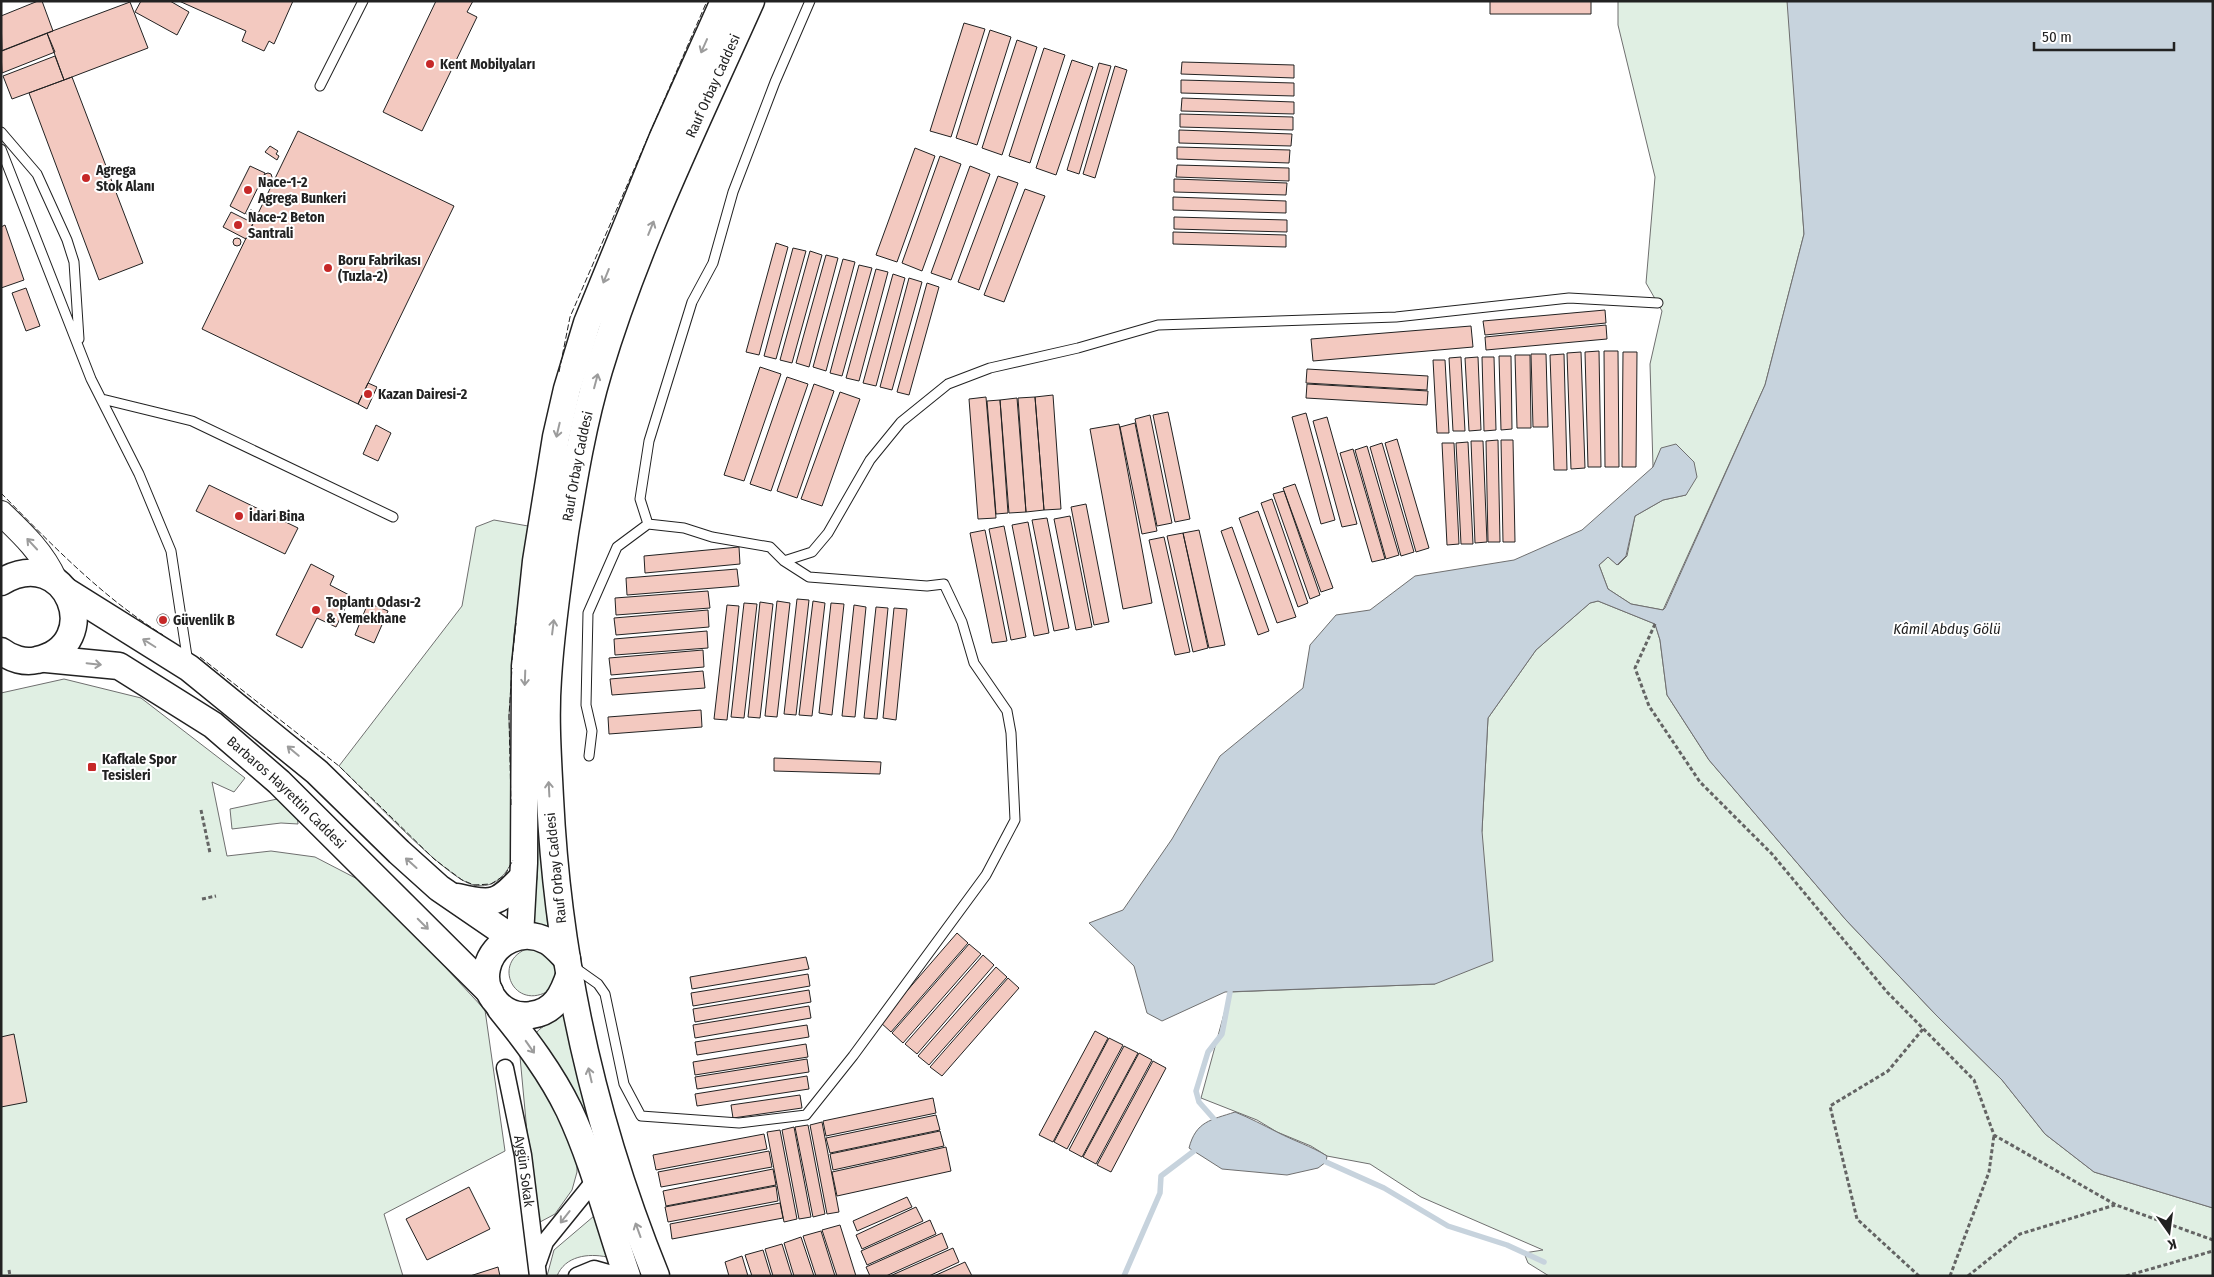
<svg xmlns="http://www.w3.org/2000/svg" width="2214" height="1277" font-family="'Fira Sans Condensed',sans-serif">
  <rect width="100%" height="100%" fill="#fff"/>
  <path fill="#e0efe3" stroke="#6f6f6f" d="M1618,1H1788L1804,234L1765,385L1663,610L1631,604L1608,589L1599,565L1608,557L1618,565L1627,556L1635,516L1663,500L1686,495L1662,448L1653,467L1650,364L1662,311L1646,283L1655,177L1618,25Z
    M494,520L528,526L514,635L509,716L513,860C505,876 494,889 474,885C448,881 363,789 339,766L462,606L476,527Z
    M1598,601L1655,624L1660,640L1667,695L1709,760L1846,920L1936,1015L2002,1080L2045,1134L2094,1172L2213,1208V1276H1549L1528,1263L1524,1253L1543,1250L1421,1197L1370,1164L1327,1156L1311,1146L1277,1132L1257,1120L1201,1098L1230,992L1435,984L1482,831L1488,718L1536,650L1590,603Z
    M64,679L141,698L245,778L234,792L212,782L227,856L271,851L315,857L369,885L485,1010L505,1151L384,1214L403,1276H1V693Z
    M282,798L297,813L298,824L281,823L232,829L230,809Z
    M536,826H539L548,929L524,924Z
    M529,948L545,951L558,969L550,990C514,1013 490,961 529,948Z
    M564,1012L644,1276H641L622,1227L536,1033C542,1025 555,1022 564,1012Z
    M519,1046L549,1092L577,1159V1172L572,1190L555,1214L540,1222L527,1132Z
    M594,1216L607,1257C588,1253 565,1256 557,1276H547L554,1250Z"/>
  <path fill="#c7d3dd" stroke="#6f6f6f" d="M1787,1H2213V1208L2094,1172L2045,1134L2002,1080L1936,1015L1846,920L1709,760L1667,695L1660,640L1655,624L1598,601L1590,603L1536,650L1488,718L1482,831L1493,961L1435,984L1225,992L1162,1021L1147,1013L1134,966L1089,923L1123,910L1172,839L1220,756L1303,688L1310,645L1336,615L1370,610L1415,576L1514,560L1582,530L1653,467L1661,448L1676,444L1694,462L1697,477L1686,495L1663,500L1635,516L1626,556L1617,565L1608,557L1599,565L1608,589L1631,604L1663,610L1665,608L1765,385L1804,234Z
    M1235,1112C1250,1118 1263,1125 1277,1132C1294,1141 1311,1146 1327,1156L1326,1162L1318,1168L1287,1175L1222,1169L1189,1148C1196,1121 1211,1120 1235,1112Z"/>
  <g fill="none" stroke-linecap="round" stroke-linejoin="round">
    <path stroke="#c7d3dd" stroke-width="5.5" d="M1214,1119L1199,1102L1196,1091L1208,1052L1222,1034L1230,992
      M1326,1162L1384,1188L1448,1226L1507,1245L1544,1262
      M1124,1276L1160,1193L1161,1176L1194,1151"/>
  </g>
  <path fill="#f3c9c0" stroke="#222" d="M38,1H42L53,31L2,51L1,16Z
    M141,1H170L189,12L177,35L135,12Z
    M179,1H293L274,44L269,41L264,51L242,41L246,31Z
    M436,1H473L467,12L477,17L422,131L383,112Z
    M1490,1H1591V14H1490Z
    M130,2L148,48L64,80L47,33Z
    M964,23L985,29L951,137L930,131Z
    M990,30L1011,37L977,145L956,138Z
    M47,33L55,52L2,73L1,51Z
    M1017,40L1037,47L1002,155L982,148Z
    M1044,48L1065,55L1030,163L1009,156Z
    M55,56L64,80L12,99L3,76Z
    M1072,60L1093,67L1056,175L1036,168Z
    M1182,62L1294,65V78L1181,74Z
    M1099,63L1111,66L1079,174L1067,170Z
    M1115,66L1127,70L1095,178L1083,174Z
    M72,77L143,263L99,280L29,93Z
    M1181,80L1294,83V96L1181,93Z
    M1182,98L1294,102V114L1181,111Z
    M1180,114L1293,117V130L1180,127Z
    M1179,130L1292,134L1291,146L1179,143Z
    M298,131L454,206L358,404L202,329Z
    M270,146L278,151L276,154L279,156L277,160L265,152Z
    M1177,147L1290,150L1289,163L1177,159Z
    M915,148L935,156L897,262L876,255Z
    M940,156L961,164L922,271L902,263Z
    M1177,165L1289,168V181L1176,177Z
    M250,166L265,173L245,214L230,206Z
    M970,166L990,174L951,280L931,273Z
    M264 177a4 4 0 1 1 8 0a4 4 0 1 1-8 0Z
    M998,176L1018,183L979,290L958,282Z
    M1174,179L1287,183L1286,195L1174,192Z
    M1025,189L1045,196L1004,302L984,295Z
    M1173,197L1286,201V213L1173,210Z
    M247 214a4 4 0 1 1 8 0a4 4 0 1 1-8 0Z
    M231,212L253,223L246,239L223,227Z
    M1174,217L1287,220V232L1174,229Z
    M5,225L24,280L1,288V227Z
    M1173,232L1286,235V247L1173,244Z
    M233 242a4 4 0 1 1 8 0a4 4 0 1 1-8 0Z
    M776,243L788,247L759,355L746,352Z
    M793,248L806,251L776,359L764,356Z
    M810,251L822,255L792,363L780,360Z
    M826,255L838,258L809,367L796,363Z
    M843,259L855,262L826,371L813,367Z
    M859,265L872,268L842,376L830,373Z
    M876,269L888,272L859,381L846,378Z
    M893,274L905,278L876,386L863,383Z
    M909,278L922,282L892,390L880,387Z
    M927,283L939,287L909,395L897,392Z
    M26,288L40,326L26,331L12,293Z
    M1605,310L1606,323L1485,335L1483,321Z
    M1606,325L1607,339L1486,350L1485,337Z
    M1471,326L1473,347L1313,361L1311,339Z
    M1599,351L1601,467H1588L1585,352Z
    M1604,351H1618L1619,467H1605Z
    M1581,352L1585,468L1571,469L1567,353Z
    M1623,352H1637L1636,467H1622Z
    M1531,354H1546L1548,427H1533Z
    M1564,354L1567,470H1554L1550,355Z
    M1515,355H1530L1531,428H1517Z
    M1499,356H1511L1512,429L1501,430Z
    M1461,357L1465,431H1453L1449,358Z
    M1478,357L1481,430L1469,431L1465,358Z
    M1482,357H1494L1496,430L1484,431Z
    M1433,360H1445L1449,433H1437Z
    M760,367L781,374L744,481L724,475Z
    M1307,369L1428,376L1427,390L1306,383Z
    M787,377L808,384L771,491L750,484Z
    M368,383L377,387L367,409L358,404Z
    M814,384L834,391L797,498L777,491Z
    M1307,384L1428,391L1427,405L1306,398Z
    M840,392L860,399L822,506L801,499Z
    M1053,395L1061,509L1044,510L1035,397Z
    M986,397L996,518L978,519L969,399Z
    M1035,397L1044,510L1026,512L1018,398Z
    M1017,398L1026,512L1009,513L1000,400Z
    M1000,400L1008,513L996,514L987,401Z
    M1168,412L1190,519L1175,522L1153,415Z
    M1306,413L1335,520L1321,524L1292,417Z
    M1150,415L1172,523L1157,526L1135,419Z
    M1327,417L1357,524L1342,527L1313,421Z
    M1135,423L1157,531L1142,534L1120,427Z
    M1119,424L1152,603L1123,609L1090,429Z
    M376,425L391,433L378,461L363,454Z
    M1397,439L1429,548L1416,552L1385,443Z
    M1498,440L1500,542H1488L1486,441Z
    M1501,440H1513L1515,542H1503Z
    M1471,441H1483L1487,542L1475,543Z
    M1468,442L1473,544H1461L1456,443Z
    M1382,443L1414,552L1401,556L1370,447Z
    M1442,443H1454L1459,544L1447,545Z
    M1367,446L1399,555L1386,559L1355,450Z
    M1353,449L1385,559L1372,562L1340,453Z
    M1295,484L1333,588L1321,592L1283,488Z
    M209,485L298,528L285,554L196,511Z
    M1284,491L1320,595L1310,599L1273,494Z
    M1272,499L1308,603L1298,607L1261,503Z
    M1086,504L1109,622L1094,625L1071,507Z
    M1258,511L1296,617L1277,623L1239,518Z
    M1070,516L1092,627L1076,630L1054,519Z
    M1047,518L1069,628L1054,631L1032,520Z
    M1028,522L1049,633L1034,636L1012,525Z
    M1004,526L1026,637L1011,640L989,529Z
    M1232,527L1269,631L1258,635L1221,531Z
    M985,530L1007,641L992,643L970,533Z
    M1199,530L1225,645L1209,648L1183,533Z
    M1183,533L1208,648L1193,652L1167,536Z
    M1164,537L1190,652L1175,655L1149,540Z
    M739,547L740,564L645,573L644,556Z
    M311,564L334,576L330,585L351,596L336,627L317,618L302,648L276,635Z
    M737,569L739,586L627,595L626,578Z
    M708,591L710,608L616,615L615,598Z
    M797,599L809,600L796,715L784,714Z
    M777,601L790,603L777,717L765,716Z
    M813,601L825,603L812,716L799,715Z
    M760,602L773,604L760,718L748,717Z
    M368,603L388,611L374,643L355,635Z
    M744,603L757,604L744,718L731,717Z
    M831,603L844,604L832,715L819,713Z
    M727,605L739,606L727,720L714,719Z
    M854,605L866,607L855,717L842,716Z
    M876,607L888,608L877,719L864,718Z
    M894,608L907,609L896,720L883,718Z
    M708,610L709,627L616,635L614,618Z
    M157 620a6 6 0 1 1 12 0a6 6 0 1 1-12 0Z
    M707,631L708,648L615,655L614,639Z
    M703,650L704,667L611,675L609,658Z
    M703,671L705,688L612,695L610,679Z
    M701,710L702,727L609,734L608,717Z
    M774,758L881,762L880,774L774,771Z
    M957,933L968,943L891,1032L880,1022Z
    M969,944L981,954L903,1043L892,1033Z
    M983,955L994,965L917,1054L905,1044Z
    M806,957L809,969L692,989L690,977Z
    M996,967L1007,977L929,1065L918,1056Z
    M808,974L810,986L693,1006L691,993Z
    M1008,978L1019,988L942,1076L930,1067Z
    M809,990L811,1002L695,1022L693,1009Z
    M809,1006L811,1018L695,1038L693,1025Z
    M807,1025L809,1037L697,1055L695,1042Z
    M1095,1031L1108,1038L1053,1142L1039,1135Z
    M14,1034L27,1102L1,1107V1037Z
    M1109,1038L1123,1045L1067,1149L1054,1142Z
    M806,1044L808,1057L695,1075L693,1062Z
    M1124,1046L1138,1053L1082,1157L1069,1150Z
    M1139,1053L1152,1060L1096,1164L1083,1157Z
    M807,1059L809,1072L697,1089L695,1077Z
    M1153,1061L1166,1068L1111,1172L1097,1165Z
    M807,1076L809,1089L697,1106L695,1094Z
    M800,1095L802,1108L733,1118L731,1105Z
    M933,1098L936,1113L826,1136L823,1121Z
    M936,1115L940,1130L830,1153L826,1138Z
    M822,1122L839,1212L827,1214L810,1125Z
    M808,1125L825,1214L813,1217L795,1127Z
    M794,1127L811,1217L799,1219L782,1130Z
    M780,1130L797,1219L784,1222L767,1132Z
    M940,1131L944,1146L833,1170L830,1154Z
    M764,1134L767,1149L656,1170L653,1155Z
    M946,1147L951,1171L837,1196L832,1172Z
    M769,1151L772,1167L661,1187L658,1172Z
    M773,1169L776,1185L666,1206L663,1191Z
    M776,1186L778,1201L668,1222L665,1207Z
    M469,1187L490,1229L427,1260L406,1219Z
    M907,1197L912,1207L857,1231L853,1221Z
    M780,1203L783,1218L672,1239L670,1224Z
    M916,1207L923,1221L862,1249L856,1235Z
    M930,1220L936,1234L867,1265L861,1251Z
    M840,1225L856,1276H837L822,1230Z
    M821,1231L835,1276H816L803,1236Z
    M942,1233L948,1248L886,1276H870L866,1267Z
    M801,1237L814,1276H794L784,1243Z
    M782,1244L792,1276H773L765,1249Z
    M953,1248L959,1262L929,1276H890Z
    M763,1250L771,1276H752L745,1255Z
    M742,1256L748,1276H729L725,1262Z
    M965,1262L972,1276H934Z
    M498,1267L500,1276H470Z"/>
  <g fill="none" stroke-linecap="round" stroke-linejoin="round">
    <defs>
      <path id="lane" d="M320,86L363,1
        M1,132L37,174L67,240L74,262L79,339
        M1,149L91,379L139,474L171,551L188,663
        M102,399L192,421L393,517
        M784,561L812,552L828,533L870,460L901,422L948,384L990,368L1078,348L1158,325L1396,317L1569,298L1658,303
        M589,756L592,731L586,705L588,613L617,547L648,524
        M574,967L598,984L605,994L624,1084L641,1116L739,1123L806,1115L853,1056L986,875L1015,820L1011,733L1007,711L974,663L962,622L944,584L927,586L809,577L784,561L770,547L712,537L684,528L648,524L640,499L649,441L692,302L713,263L733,192L775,82L810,1"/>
      <g id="street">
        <path id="s1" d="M505,1068L523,1155L538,1276"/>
        <path d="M538,1262L545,1242L596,1179"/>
        <path d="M577,1276L594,1269L619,1276"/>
      </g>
      <path id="secondary" d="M1,513C23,534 43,553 55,580"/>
      <g id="primary">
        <path d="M1,582C68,542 106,645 37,660C25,663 11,659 1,651"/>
        <path d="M66,591L189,668L317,772L399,852L439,888L512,938"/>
        <path id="s2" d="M46,659L119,666L213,725L279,782L490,992"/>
        <path d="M458,897C494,906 498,903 523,877"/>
        <path d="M520,936L524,863L525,666L536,561L556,437L567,389L587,323L663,137L724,1"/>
        <path d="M567,959C561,953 554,945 547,941C523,928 493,941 487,968C481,995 505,1019 531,1015C555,1012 563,994 570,973"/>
        <path d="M500,1008C526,1040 551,1073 569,1110C594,1163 608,1221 627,1276"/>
        <path id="s3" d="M656,1276C594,1123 558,962 550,798C548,758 545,718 548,678C551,629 558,581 565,533C574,478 583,423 599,370C637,243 697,122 751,1"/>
      </g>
    </defs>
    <use href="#lane" stroke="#222" stroke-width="11"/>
    <use href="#street" stroke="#222" stroke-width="19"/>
    <use href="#secondary" stroke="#222" stroke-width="26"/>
    <use href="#primary" stroke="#222" stroke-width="29"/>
    <path stroke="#646464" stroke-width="3" stroke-dasharray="4 2.5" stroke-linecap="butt" d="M1655,624L1635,668L1649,706L1700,782L1772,854L1887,992L1974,1080L1994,1135L2116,1205L2213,1240
      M201,810L210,853
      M202,899L216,896
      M9,1270L10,1276
      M1919,1276L1857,1219L1830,1106L1888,1071L1923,1029
      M1950,1276L1989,1172L1994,1135
      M1968,1276L2020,1234L2115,1205
      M2126,1276L2213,1251"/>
    <use href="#lane" stroke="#fff" stroke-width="9"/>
    <use href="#street" stroke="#fff" stroke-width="16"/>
    <use href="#secondary" stroke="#fff" stroke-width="24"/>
    <use href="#primary" stroke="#fff" stroke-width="26"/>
    <path stroke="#222" stroke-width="1" stroke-dasharray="6 2.5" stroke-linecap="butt" d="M559,372L570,317L707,1
      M1,493C51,544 102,597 163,635
      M200,657L339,766L434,859L462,880L474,885L491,884L505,875L513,860
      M512,660L516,623
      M511,805L509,716L512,668"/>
  </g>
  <defs><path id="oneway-shaft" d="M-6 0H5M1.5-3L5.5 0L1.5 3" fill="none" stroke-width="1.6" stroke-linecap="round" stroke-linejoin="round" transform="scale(1.25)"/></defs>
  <g stroke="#9c9c9c">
    <use href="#oneway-shaft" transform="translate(704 46) rotate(114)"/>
    <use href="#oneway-shaft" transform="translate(651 228) rotate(-68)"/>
    <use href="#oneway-shaft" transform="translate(606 276) rotate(112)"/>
    <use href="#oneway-shaft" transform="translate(596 381) rotate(-75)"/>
    <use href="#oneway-shaft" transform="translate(558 430) rotate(103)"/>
    <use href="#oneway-shaft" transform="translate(32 544) rotate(-133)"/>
    <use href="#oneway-shaft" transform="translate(553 627) rotate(-83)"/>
    <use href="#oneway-shaft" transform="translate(149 643) rotate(-148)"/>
    <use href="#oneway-shaft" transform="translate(94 664) rotate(6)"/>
    <use href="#oneway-shaft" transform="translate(525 678) rotate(92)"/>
    <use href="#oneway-shaft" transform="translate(293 751) rotate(-140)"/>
    <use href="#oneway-shaft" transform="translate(549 789) rotate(-93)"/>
    <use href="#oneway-shaft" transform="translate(411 863) rotate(-138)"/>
    <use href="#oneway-shaft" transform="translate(423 924) rotate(45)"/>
    <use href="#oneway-shaft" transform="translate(530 1047) rotate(55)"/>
    <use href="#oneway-shaft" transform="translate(590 1075) rotate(-103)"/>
    <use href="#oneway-shaft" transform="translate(565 1217) rotate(128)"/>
    <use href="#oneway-shaft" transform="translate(638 1230) rotate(-110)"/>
  </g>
  <g fill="#c62828" stroke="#fff" stroke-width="2">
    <circle cx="430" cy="64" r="5"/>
    <circle cx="86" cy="178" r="5"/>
    <circle cx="248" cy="190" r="5"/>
    <circle cx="238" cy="225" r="5"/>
    <circle cx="328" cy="268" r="5"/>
    <circle cx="368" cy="394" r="5"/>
    <circle cx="239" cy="516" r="5"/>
    <circle cx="316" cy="610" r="5"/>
    <circle cx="163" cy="620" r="5"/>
    <rect x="87" y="762" width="10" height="10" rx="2.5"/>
  </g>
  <g text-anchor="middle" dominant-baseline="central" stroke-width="4" stroke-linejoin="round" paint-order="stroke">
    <g font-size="14" font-weight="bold" fill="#222" stroke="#fff" text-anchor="start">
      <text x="440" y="64">Kent Mobilyaları</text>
      <text x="96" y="170">Agrega<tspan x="96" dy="16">Stok Alanı</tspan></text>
      <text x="258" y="182">Nace-1-2<tspan x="258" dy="16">Agrega Bunkeri</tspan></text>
      <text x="248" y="217">Nace-2 Beton<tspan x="248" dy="16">Santrali</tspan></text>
      <text x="338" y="260">Boru Fabrikası<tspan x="338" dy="16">(Tuzla-2)</tspan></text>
      <text x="378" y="394">Kazan Dairesi-2</text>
      <text x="249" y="516">İdari Bina</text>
      <text x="326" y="602">Toplantı Odası-2<tspan x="326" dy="16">&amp; Yemekhane</tspan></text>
      <text x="173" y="620">Güvenlik B</text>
      <text x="102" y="759">Kafkale Spor<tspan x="102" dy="16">Tesisleri</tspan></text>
    </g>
    <g font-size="14" fill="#222" stroke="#fff">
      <text stroke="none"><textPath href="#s3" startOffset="1231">Rauf Orbay Caddesi</textPath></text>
      <text stroke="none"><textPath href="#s3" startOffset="826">Rauf Orbay Caddesi</textPath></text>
      <text stroke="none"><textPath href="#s2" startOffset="284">Barbaros Hayrettin Caddesi</textPath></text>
      <text transform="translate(556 868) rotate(-96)">Rauf Orbay Caddesi</text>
      <text stroke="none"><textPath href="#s1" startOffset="105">Aygün Sokak</textPath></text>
    </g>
    <g font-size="15" font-style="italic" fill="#222" stroke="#fff">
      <text x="1947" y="629">Kâmil Abduş Gölü</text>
    </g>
  </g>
  <rect width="2214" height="1277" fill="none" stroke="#222222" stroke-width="5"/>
  <g transform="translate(2169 1232) rotate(166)" stroke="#ffffff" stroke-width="4" paint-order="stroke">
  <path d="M0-4L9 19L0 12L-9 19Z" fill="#222222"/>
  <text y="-8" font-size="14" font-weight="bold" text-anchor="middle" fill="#222222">K</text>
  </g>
  <path d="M2034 42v8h140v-8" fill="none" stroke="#222222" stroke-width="2.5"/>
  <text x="2042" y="42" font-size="15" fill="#222222" stroke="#ffffff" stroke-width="4" paint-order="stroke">50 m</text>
</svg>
